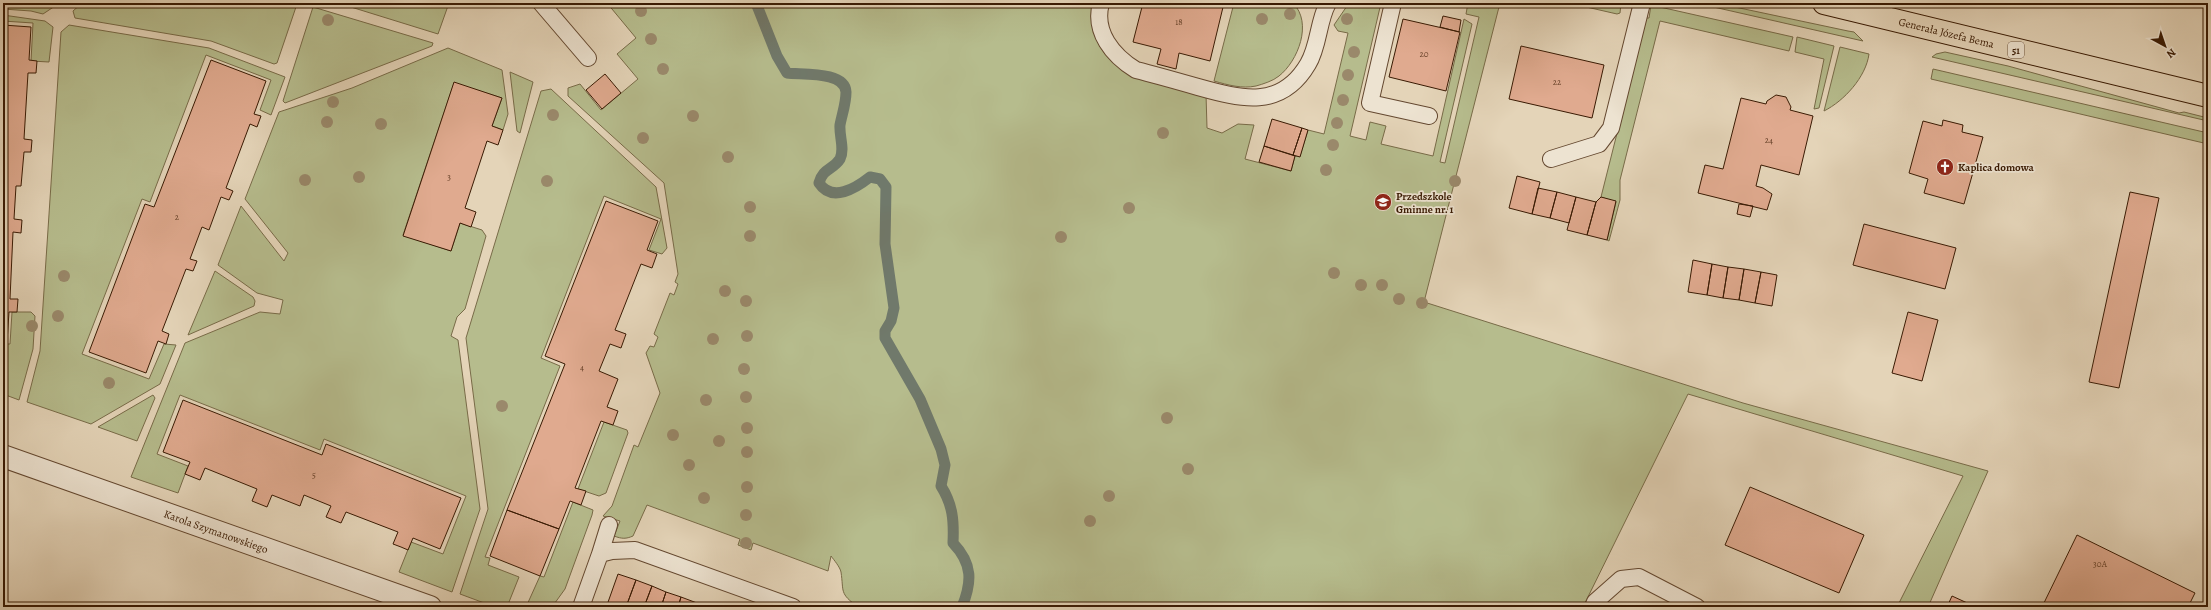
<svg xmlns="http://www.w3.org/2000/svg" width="2211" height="610" font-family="Alegreya,serif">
  <rect width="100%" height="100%" fill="#e4d4b8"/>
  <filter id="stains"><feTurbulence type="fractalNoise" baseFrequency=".005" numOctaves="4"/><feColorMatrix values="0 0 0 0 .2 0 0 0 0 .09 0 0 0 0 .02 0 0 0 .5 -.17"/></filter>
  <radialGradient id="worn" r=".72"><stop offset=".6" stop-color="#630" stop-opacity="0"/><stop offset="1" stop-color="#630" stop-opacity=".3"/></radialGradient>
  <path fill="#b6bc8d" stroke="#786b48" d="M3,3H55V6L43,14L31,11L3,9Z
    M82,3H294L297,4L277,63L274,64L211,41L75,18L73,11Z
    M338,3H449L438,34Z
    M607,3H1092C1089,34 1101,57 1127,73L1206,94L1207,128L1222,133L1238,124L1254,125L1245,159L1291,171L1295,156H1300L1308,130L1324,134L1348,33L1338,31L1334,25L1349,3H1381L1350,136L1366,140L1370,122L1386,126L1381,144L1433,156L1464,19L1472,24L1440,162L1445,163L1479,17L1466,14L1468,3H1500L1424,302L1743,403L1988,471L1928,607H1897L1963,476L1688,394L1583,607H858C839,593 844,592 841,572C840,567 834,560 831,556L828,571L753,543L751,550L738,545L740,539L647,505L633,536C626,539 622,539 614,536L620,521L603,516L612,506L634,445L638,447L660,393L646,353L650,346L654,347L658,337L654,334L670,293L674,295L678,284L675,282L678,274L664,183L568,96V88L580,84L601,110L638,79L617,54L636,38Z
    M1234,3H1293C1313,23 1298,61 1279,76C1273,81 1263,84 1256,86C1242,89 1228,85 1214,81Z
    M1569,3H1621L1620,13L1617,14Z
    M1696,3H1716L1848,31L1854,32L1863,41Z
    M1651,5L1793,37L1789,51L1660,21L1620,180V200L1609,241L1607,240L1616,202L1601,197L1646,18H1649Z
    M313,7L433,43L432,46L285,103L283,101Z
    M3,15L45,21L53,27L49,62L31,61L33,23L3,21Z
    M69,25L209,48L285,77L271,115L260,110L271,80L206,55L150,202L142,199L82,354L149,379L164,344L176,345L160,384L91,424L27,402L40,351L61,32Z
    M1797,37L1834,46L1819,108L1814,109L1824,59L1795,52Z
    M1840,47L1869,54C1866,77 1844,101 1824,111Z
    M448,48L502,70L508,114L503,130L492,126L502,98L454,83L403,235L451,251L460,223L482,230L486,236L465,309L457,317L451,336L458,340L480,509L452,592L399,572L411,542L443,554L466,496L324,439L320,450L180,395L157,454L188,466L178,493L131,477L185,343L260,312L280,314L283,300L257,293L218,265L241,206L284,261L288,253L245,199L279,112L352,88Z
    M1945,52L2008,66L2179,113L2184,112L2208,118V121L1932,57L1936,54Z
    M1933,69L2208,133V144L1931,79Z
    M510,72L533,82L520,133L517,131Z
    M551,89L656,187L667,248L662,254L649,250L661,219L604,196L541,358L560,366L485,557L490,558L488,565L519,577L507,607H495L460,594L488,509L466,338L541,91Z
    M215,271L253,297L255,301L254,306L188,335Z
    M12,312H31L35,316L33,349L19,400L3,394V344H10Z
    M153,395L155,398L137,441L98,427Z
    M604,422L627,430L628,433L606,493L599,496L578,489Z
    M573,502L593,510L592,515L565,589L552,607H526L540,576L544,577Z"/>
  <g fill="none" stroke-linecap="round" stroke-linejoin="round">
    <path stroke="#70796b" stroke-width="11" d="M756,3L777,56L787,73C802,75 845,71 846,92C846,104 842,114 840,125C839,136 845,149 840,159C833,170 823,168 819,183C832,203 856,188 870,177L880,179L886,187L885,244L894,308L891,321L885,331V338L920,399L941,449L945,465L941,486C953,505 954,521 953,543C973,564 972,582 962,607"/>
  </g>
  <path fill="#e0aa8f" stroke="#391a03" d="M1143,3H1224L1210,61L1179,53L1176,69L1157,64L1161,49L1133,42Z
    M1443,16L1461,20L1459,32L1440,27Z
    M1403,19L1460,32L1446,91L1389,77Z
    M3,25L31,27L29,60L37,61L36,73H28L24,139L32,140L31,152H24L21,186H16L14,219L22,220L21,233L13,232L10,299H18L17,312H9L7,342H3Z
    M1521,46L1604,65L1592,118L1509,99Z
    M211,60L266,81L254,114L261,116L257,127L250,124L226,188L233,191L229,200L221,197L209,230L202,227L190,259L197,261L193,271L186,269L162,331L169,334L166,344L158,341L146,373L89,352L145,204L154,207Z
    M605,74L621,93L602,109L586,90Z
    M454,82L502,98L492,126L503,130L498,145L487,141L465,208L476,212L471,227L460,223L451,251L403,236Z
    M1776,95L1786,97L1791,107L1790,110L1813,116L1799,175L1761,165L1756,186L1763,188L1772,194L1767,210L1698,193L1705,165L1723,169L1741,98L1766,104L1767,101Z
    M1272,119L1302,128L1293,155L1264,146Z
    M1943,120L1963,125L1962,132L1983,137L1964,204L1924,193L1928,179L1909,173L1923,121L1942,126Z
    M1302,128L1308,130L1300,157L1293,155Z
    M1264,146L1295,156L1291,171L1259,162Z
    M1517,176L1540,182L1532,214L1509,208Z
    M1538,188L1557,192L1550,218L1532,214Z
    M1557,192L1576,197L1569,223L1550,218Z
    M2130,192L2159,198L2119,388L2089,382Z
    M1576,197L1596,202L1587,235L1567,230Z
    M1601,197L1616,201L1607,240L1587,235L1596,202Z
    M606,201L658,221L647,250L657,254L652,268L641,264L615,330L626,334L621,348L610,344L599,371L618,379L607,407L618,411L613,425L601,421L575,488L586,491L581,505L570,501L559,529L507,510L565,364L545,356Z
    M1739,204L1753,206L1750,217L1737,214Z
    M1864,224L1956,248L1945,289L1853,265Z
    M1693,260L1712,264L1707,295L1688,292Z
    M1712,264L1728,267L1723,298L1707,295Z
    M1728,267L1744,269L1739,300L1723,298Z
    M1744,269L1761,272L1755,303L1739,300Z
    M1761,272L1777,275L1772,306L1755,303Z
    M1908,312L1938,320L1922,381L1892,373Z
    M183,400L322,455L326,444L461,498L440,549L413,538L408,550L401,547L393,544L398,532L346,512L341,523L326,517L331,506L304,495L300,506L272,495L267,507L252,501L257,489L205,468L200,480L185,474L190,462L163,452Z
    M1750,487L1864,535L1839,593L1725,545Z
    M507,510L559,529L540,576L490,556Z
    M2077,535L2195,593L2188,607H2042Z
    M618,574L636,580L626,607L607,605Z
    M636,580L652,586L644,607H626Z
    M652,586L666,592L661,607H644Z
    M666,592L681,597L678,607H661Z
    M1952,596L1976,607H1947Z
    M681,597L697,603L695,607H678Z
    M697,603L709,607H695Z"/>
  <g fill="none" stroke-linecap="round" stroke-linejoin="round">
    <defs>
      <path id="lane" d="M541,3L588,58
        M1101,3C1093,32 1113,56 1136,70C1156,75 1177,81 1198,87C1241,99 1281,110 1308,64C1319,46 1318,21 1328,3
        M1393,3L1370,103L1429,116
        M1551,159L1599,144L1611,128L1642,3
        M600,554L609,525
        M581,607L600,554L612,551L635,550L793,607
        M1593,607L1595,602L1621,579L1639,577L1697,607"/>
      <g id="street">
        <path id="s1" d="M3,456L430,607"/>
      </g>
      <g id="primary">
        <path id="s2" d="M1824,3L2208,96"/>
      </g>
    </defs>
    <use href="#lane" stroke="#644830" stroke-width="18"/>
    <use href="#street" stroke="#644830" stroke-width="24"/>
    <use href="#primary" stroke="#391a03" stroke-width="24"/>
    <use href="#lane" stroke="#ede3d1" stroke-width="16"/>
    <use href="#street" stroke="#ede3d1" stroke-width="22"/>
    <use href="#primary" stroke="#e4d4b8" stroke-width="22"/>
  </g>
  <g fill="#9a896b">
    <circle cx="641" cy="11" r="6"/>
    <circle cx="1290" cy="14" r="6"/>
    <circle cx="1262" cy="19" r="6"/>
    <circle cx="1347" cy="19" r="6"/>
    <circle cx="328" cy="20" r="6"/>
    <circle cx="651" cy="39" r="6"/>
    <circle cx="1354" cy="52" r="6"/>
    <circle cx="663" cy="69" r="6"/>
    <circle cx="1348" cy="75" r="6"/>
    <circle cx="1343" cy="100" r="6"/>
    <circle cx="333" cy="102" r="6"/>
    <circle cx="553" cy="115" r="6"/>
    <circle cx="693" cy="116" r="6"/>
    <circle cx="327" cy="122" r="6"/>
    <circle cx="1337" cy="123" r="6"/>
    <circle cx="381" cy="124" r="6"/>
    <circle cx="1163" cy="133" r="6"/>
    <circle cx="643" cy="138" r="6"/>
    <circle cx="1333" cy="145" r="6"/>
    <circle cx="728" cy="157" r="6"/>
    <circle cx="1326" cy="170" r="6"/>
    <circle cx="359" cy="177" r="6"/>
    <circle cx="305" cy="180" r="6"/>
    <circle cx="547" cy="181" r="6"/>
    <circle cx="1455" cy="181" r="6"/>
    <circle cx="750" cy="207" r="6"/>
    <circle cx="1129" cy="208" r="6"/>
    <circle cx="750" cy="236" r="6"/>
    <circle cx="1061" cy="237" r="6"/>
    <circle cx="1334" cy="273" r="6"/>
    <circle cx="64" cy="276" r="6"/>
    <circle cx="1361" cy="285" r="6"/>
    <circle cx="1382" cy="285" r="6"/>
    <circle cx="725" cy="291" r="6"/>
    <circle cx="1399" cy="299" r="6"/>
    <circle cx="746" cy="301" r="6"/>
    <circle cx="1422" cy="303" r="6"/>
    <circle cx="58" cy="316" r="6"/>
    <circle cx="32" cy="326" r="6"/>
    <circle cx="747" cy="336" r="6"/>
    <circle cx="713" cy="339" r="6"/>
    <circle cx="744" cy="369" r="6"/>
    <circle cx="109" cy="383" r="6"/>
    <circle cx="746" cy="397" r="6"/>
    <circle cx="706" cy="400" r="6"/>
    <circle cx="502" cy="406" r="6"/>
    <circle cx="1167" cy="418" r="6"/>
    <circle cx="747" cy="428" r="6"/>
    <circle cx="673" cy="435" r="6"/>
    <circle cx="719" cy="441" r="6"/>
    <circle cx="747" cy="452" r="6"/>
    <circle cx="689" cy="465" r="6"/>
    <circle cx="1188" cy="469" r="6"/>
    <circle cx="747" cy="487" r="6"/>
    <circle cx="1109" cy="496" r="6"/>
    <circle cx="704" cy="498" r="6"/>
    <circle cx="746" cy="515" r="6"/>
    <circle cx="1090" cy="521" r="6"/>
    <circle cx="746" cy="543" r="6"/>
  </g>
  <defs>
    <symbol id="church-disc" viewBox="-11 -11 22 22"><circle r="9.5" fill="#8f2418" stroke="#ede3d1"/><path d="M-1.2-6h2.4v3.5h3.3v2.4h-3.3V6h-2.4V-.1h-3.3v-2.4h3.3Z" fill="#fff"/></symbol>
    <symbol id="school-disc" viewBox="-11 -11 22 22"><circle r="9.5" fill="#8f2418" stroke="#ede3d1"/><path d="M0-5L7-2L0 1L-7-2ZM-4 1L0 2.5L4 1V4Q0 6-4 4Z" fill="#fff"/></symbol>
  </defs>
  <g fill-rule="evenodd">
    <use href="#church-disc" x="1935" y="157" width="20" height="20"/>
    <use href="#school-disc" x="1373" y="192" width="20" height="20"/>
  </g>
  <g text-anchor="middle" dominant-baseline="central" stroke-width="3.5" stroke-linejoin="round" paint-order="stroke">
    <g font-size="9" fill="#633e26">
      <text x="1179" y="22">18</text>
      <text x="1424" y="54">20</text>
      <text x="1557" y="82">22</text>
      <text x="1769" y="140">24</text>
      <text x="449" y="177">3</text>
      <text x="177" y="217">2</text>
      <text x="582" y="367">4</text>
      <text x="314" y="475">5</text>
      <text x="2100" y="564">30A</text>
    </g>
    <rect fill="#ede3d1" stroke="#6f5641" stroke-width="1" x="2008" y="42" width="16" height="16" rx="3"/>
    <g font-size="10" font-weight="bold" fill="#391a03">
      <text x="2016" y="50">51</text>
    </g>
    <g font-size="11" fill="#391a03" stroke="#ede3d1">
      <text stroke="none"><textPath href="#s2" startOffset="126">Generała Józefa Bema</textPath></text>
      <text stroke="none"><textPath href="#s1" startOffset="226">Karola Szymanowskiego</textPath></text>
    </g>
    <g font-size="11" font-weight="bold" fill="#391a03" stroke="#ede3d1" text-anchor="start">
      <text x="1958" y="167">Kaplica domowa</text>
      <text x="1396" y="196">Przedszkole<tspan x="1396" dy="13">Gminne nr. 1</tspan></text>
    </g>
  </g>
  <rect width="2211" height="610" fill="none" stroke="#e4d4b8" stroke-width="16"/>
  <rect x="4" y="4" width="2203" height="602" fill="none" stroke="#391a03" stroke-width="2"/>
  <rect x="8" y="8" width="2195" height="594" fill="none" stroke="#391a03"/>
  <g transform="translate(2165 46) rotate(140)" stroke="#ede3d1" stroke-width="3" paint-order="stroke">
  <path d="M0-3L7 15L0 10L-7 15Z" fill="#391a03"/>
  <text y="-6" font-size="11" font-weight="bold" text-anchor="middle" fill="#391a03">N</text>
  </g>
  <rect width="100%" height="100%" filter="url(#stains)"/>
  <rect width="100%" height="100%" fill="url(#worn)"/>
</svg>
